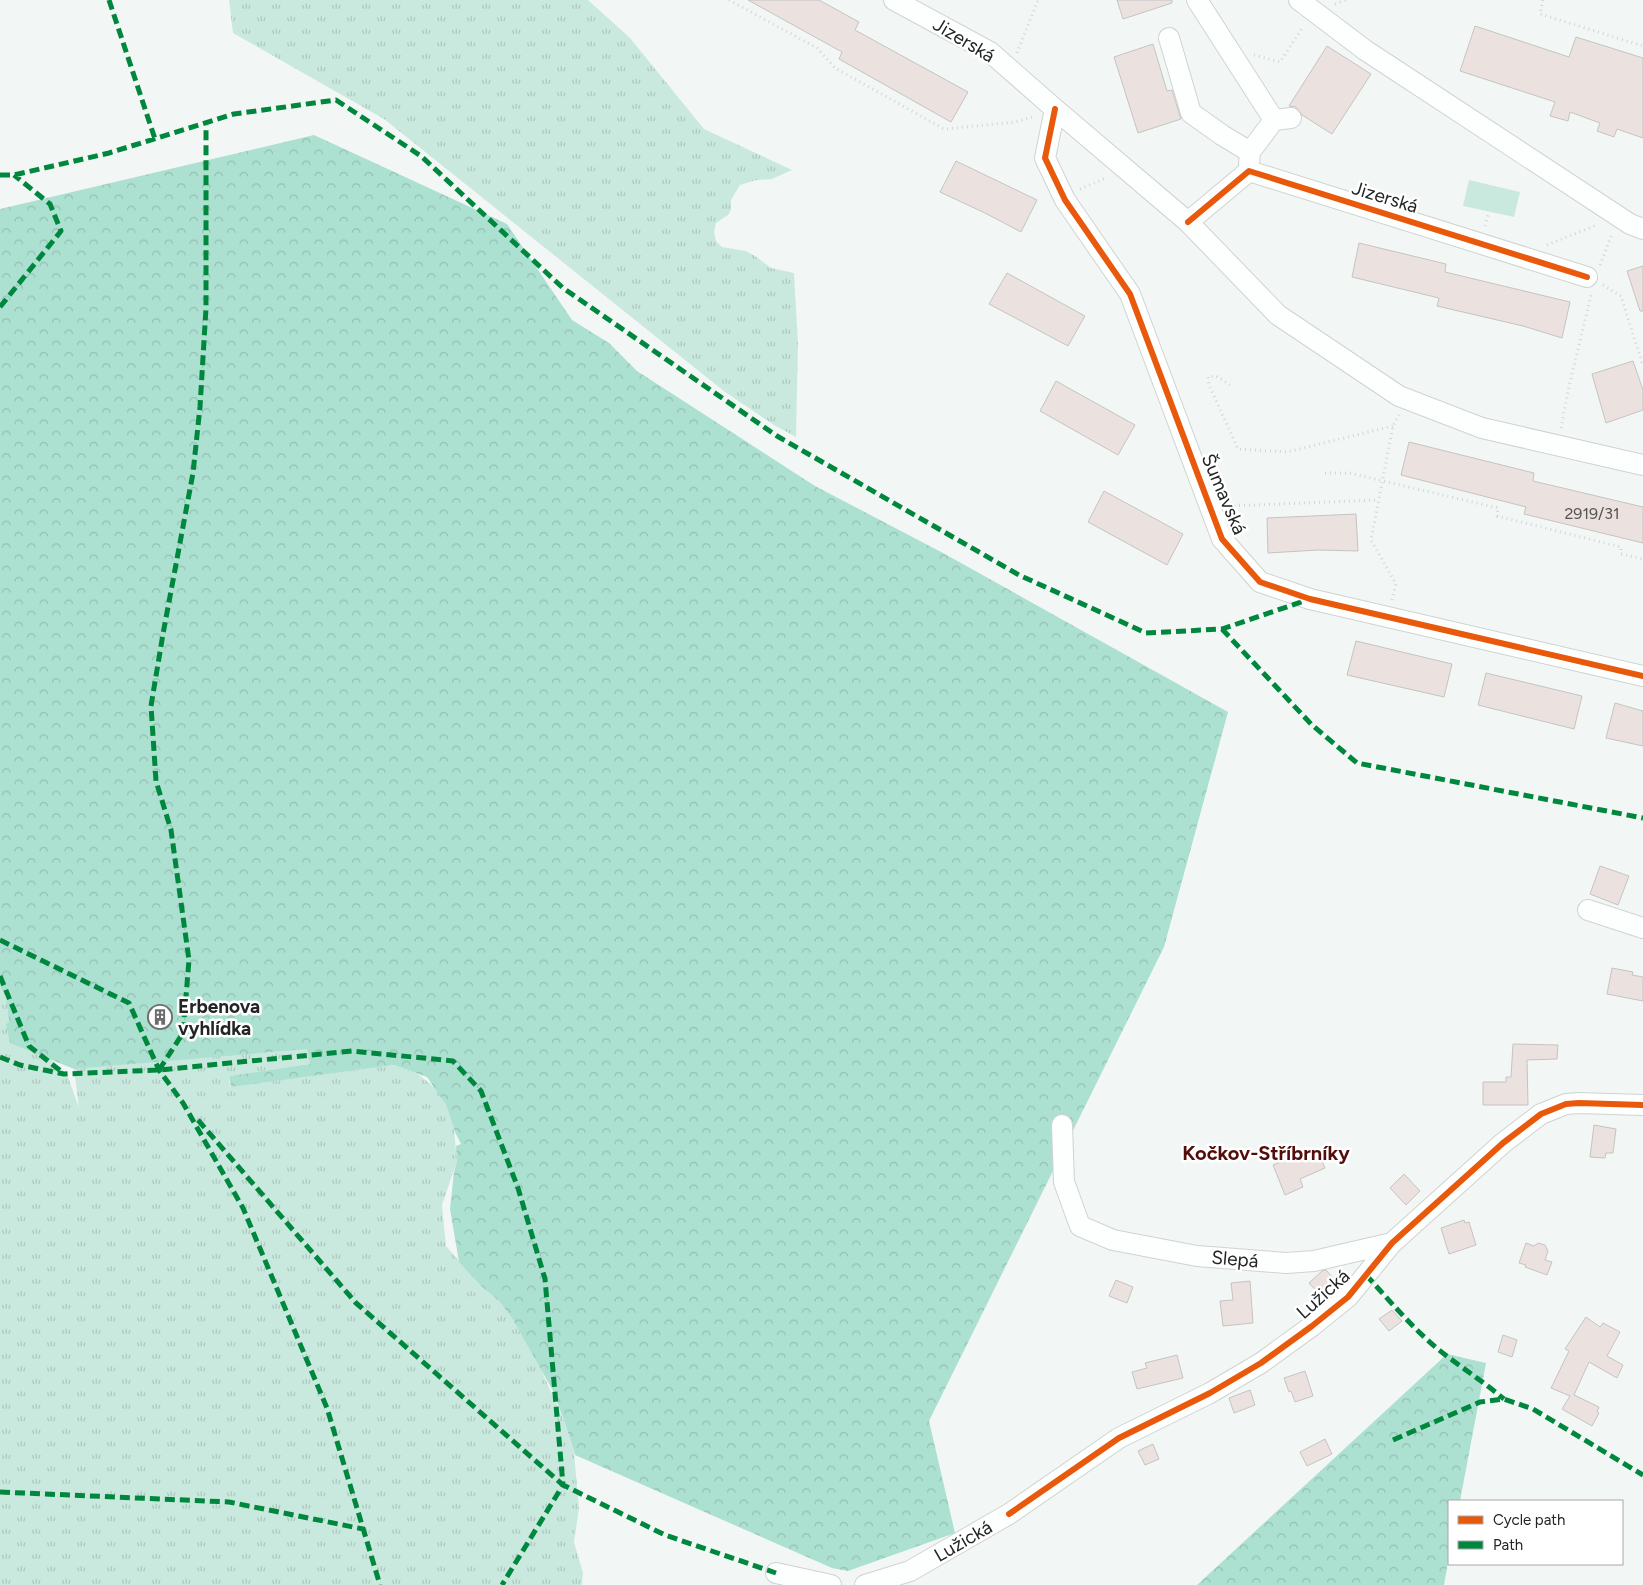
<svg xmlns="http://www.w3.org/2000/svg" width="1643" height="1585" font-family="Figtree,sans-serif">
  <defs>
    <pattern id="grass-tufts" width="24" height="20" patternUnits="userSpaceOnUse" patternTransform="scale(1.25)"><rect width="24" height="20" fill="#cae9de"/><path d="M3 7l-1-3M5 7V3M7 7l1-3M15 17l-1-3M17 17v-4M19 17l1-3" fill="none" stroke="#adc8be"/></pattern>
    <pattern id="forest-crowns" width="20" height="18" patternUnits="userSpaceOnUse" patternTransform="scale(1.25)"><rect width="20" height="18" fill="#ace0d1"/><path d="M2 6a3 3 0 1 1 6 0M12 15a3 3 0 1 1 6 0" fill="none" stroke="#94c0b3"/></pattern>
  </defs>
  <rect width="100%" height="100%" fill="#f2f7f5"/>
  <path fill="url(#grass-tufts)" d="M229,0H588L630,38L704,129L792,170L772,179L756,180L740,185L731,200V210L728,215L716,223L714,232L716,241L722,247L746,251L755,256L771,268L794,273L798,344L796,437L774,425L725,392L384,119L233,33Z
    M0,986L6,998L9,1022L67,1074L79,1108L74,1069L307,1048L310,1064L229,1076L230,1087L394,1065L418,1074L435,1088L446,1105L454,1129L457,1161L442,1205L446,1246L481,1286L499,1301L512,1318L539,1365L565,1423L574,1453L579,1508L574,1542L583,1573L582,1585H0Z"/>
  <path fill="url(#forest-crowns)" d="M314,135L507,224L572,320L609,343L637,371L815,486L943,553L1228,712L1164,947L929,1421L955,1533L848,1571L832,1568L575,1455L565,1423L552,1389L512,1318L499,1301L481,1286L459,1262L450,1209L454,1172L457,1161L456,1146L461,1144L455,1132L446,1105L427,1077L394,1065L231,1087L229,1076L310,1064L307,1049L74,1069L10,1043L6,1024L9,1022L6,998L0,986V209Z
    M1447,1354L1486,1363L1460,1501H1449V1556L1444,1585H1197Z"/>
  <path fill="#cae9de" d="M1469,180L1520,192L1514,217L1463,206Z"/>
  <path fill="#ebe1de" stroke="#c4c4c3" d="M748,0H819L859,22L855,30L968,92L951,122L839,59L842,52Z
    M1117,0H1172V3L1123,19Z
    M1475,26L1569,57L1576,37L1643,58V138L1617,129L1614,137L1597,131L1600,123L1570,112L1568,121L1550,116L1555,102L1460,71Z
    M1153,44L1167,91L1172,90L1181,119L1138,133L1114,57Z
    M1327,46L1371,74L1332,134L1302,115L1296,107L1289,106Z
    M956,161L1037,200L1021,232L985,213L940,192Z
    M1359,243L1446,264L1445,272L1570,302L1562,338L1523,326L1437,306L1439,298L1352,277Z
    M1643,266V311H1640L1627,271Z
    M1007,273L1085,316L1068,346L989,304Z
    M1633,361L1643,390V410L1606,423L1592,374Z
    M1056,381L1135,425L1118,455L1040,411Z
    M1409,442L1534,473L1533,481L1643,507V543L1524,514L1526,507L1401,475Z
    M1104,491L1183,534L1167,565L1088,522Z
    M1356,514L1358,551L1318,550L1268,553L1267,518Z
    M1356,641L1452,664L1444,697L1347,675Z
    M1486,673L1582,696L1574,729L1478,705Z
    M1615,703L1643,711V746L1606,738Z
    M1600,866L1629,876L1618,905L1590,894Z
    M1612,968L1633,972L1632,975L1643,977V1001L1607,994Z
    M1513,1044L1558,1045L1557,1059L1527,1060L1528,1105H1483V1082H1506V1077H1511Z
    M1594,1125L1616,1129L1613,1153H1606L1605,1158L1590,1157Z
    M1316,1148L1325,1168L1300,1179L1303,1187L1285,1195L1273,1165Z
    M1404,1174L1420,1191L1406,1205L1390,1188Z
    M1464,1220L1465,1223L1469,1222L1476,1245L1449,1254L1441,1228Z
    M1526,1243L1534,1246L1538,1243L1545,1245L1548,1251L1545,1260L1552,1262L1547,1275L1525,1267L1526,1265L1519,1263Z
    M1326,1270L1334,1279L1319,1294L1309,1283L1322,1271Z
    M1116,1280L1133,1287L1127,1303L1109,1296Z
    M1250,1281L1253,1323L1223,1326L1220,1301L1233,1300L1231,1283Z
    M1392,1310L1402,1321L1389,1331L1379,1319Z
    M1586,1317L1600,1327L1603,1323L1620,1332L1607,1356L1623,1365L1617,1378L1589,1362L1574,1395L1599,1407L1597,1412L1599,1413L1592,1426L1562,1409L1570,1396L1551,1388L1569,1351L1565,1349Z
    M1503,1335L1517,1340L1512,1357L1498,1352Z
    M1177,1355L1183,1378L1137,1389L1132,1372L1147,1368L1145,1363Z
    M1305,1371L1313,1396L1295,1402L1291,1391L1289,1392L1284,1378Z
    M1250,1390L1255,1405L1234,1413L1229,1398Z
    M1325,1439L1332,1454L1307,1466L1300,1452Z
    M1153,1444L1159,1459L1145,1465L1138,1451Z"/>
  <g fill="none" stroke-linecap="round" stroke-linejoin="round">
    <defs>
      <path id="minor" d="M894,0L990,52L1055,109L1188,222L1278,315L1399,396L1482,428L1643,465
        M1197,0L1274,120
        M1299,0L1365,50L1630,224L1643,229
        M1169,38L1191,113L1222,135L1250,152
        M1055,109L1045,158L1065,200L1130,294L1222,539L1260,582L1310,599L1643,676
        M1249,164L1250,152L1274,120L1291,118
        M1188,222L1249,171L1587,277
        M1588,910L1643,928
        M1062,1125L1064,1182L1080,1226L1113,1240L1197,1256L1286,1263L1314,1261L1392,1243
        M776,1573L831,1585
        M865,1585L910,1571L1009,1514L1119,1438L1210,1393L1261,1363L1312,1326L1348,1297L1392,1243L1503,1143L1541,1114L1566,1104L1579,1103L1643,1105"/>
    </defs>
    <use href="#minor" stroke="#d0d3d2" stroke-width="22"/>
    <path stroke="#d3d5d5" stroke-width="3" stroke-dasharray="1 4" stroke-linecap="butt" d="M729,0L817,48L835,68L944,129L1016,122L1035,116
      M1543,0L1540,14L1643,46
      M1335,4L1346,0
      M1017,53L1038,0
      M1254,55L1280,62L1303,27
      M1080,189L1106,178
      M1485,226L1489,212
      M1547,245L1597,225
      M1600,265L1612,234
      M1603,285L1621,296L1643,366
      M1230,385L1216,376L1208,377L1209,385L1238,449L1287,452L1393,426
      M1561,428L1569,386L1591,295
      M1325,473H1349L1498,508L1497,516L1621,547V554L1643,559
      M1229,506L1378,500
      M1392,600L1396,584L1371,540L1393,426L1399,414"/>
    <use href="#minor" stroke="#fdfefe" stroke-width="20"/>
    <path stroke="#00873e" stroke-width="5" stroke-dasharray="10 5" stroke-linecap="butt" d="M109,0L155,139
      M0,175H14L109,153L234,114L336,100L421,156L563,288L777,436L1019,575L1146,633L1222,629L1310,599
      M0,307L61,231L50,204L14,175
      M1222,629L1312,725L1357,763L1643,818
      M0,940L129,1003L159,1070L183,1103L243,1208L327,1408L380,1585
      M0,976L29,1046L62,1072
      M0,1057L20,1065L64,1074L159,1070L352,1051L453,1061L481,1091L518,1188L545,1279L563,1485L665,1535L776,1573
      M159,1070L183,1033L189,960L171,830L156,781L151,706L163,634L193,473L200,407L206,308V123
      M198,1120L356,1303L563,1485L502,1585
      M1366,1275C1392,1303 1417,1334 1448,1357C1467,1371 1486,1384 1504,1399
      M1393,1440L1480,1402L1504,1399L1533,1409L1643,1475
      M0,1492L229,1502L363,1529"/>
    <defs>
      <path id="cycleway" d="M1055,109L1045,158L1065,200L1130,294L1222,539L1260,582L1310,599L1643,676
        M1188,222L1249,171L1587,277
        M1009,1514L1119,1438L1210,1393L1261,1363L1312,1326L1348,1297L1392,1243L1503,1143L1541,1114L1566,1104L1579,1103L1643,1105"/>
    </defs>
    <use href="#cycleway" stroke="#fff" stroke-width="9"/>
    <use href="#cycleway" stroke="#e8590c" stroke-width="6"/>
  </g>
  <defs>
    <symbol id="building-ring" viewBox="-11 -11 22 22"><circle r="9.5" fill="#fff" stroke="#6b6e6d" stroke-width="1.5"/><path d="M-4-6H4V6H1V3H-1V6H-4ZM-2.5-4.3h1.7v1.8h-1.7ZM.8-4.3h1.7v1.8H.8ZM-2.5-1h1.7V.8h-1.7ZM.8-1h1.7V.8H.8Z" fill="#6b6e6d"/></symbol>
  </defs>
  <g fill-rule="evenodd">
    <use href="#building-ring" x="146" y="1003" width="28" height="28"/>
  </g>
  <g text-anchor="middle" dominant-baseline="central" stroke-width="5" stroke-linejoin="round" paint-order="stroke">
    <g font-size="16" fill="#545452">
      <text x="1592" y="513">2919/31</text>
    </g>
    <g font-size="19" fill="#222524" stroke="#fff">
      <text transform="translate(964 40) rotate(31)">Jizerská</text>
      <text transform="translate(1385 197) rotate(17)">Jizerská</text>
      <text transform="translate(1224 494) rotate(67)">Šumavská</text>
      <text transform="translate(1235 1259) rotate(5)">Slepá</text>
      <text transform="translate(1323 1294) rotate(-42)">Lužická</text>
      <text transform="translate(963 1541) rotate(-30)">Lužická</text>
    </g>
    <g font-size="19" font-weight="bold" fill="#222524" stroke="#fff" text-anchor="start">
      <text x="178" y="1006">Erbenova<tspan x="178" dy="22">vyhlídka</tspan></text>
    </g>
    <g font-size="20" font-weight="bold" fill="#530e0c" stroke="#fff">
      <text x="1266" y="1153">Kočkov-Stříbrníky</text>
    </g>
  </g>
  <rect x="1448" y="1500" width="175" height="65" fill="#ffffff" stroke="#a7a8a7"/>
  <rect x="1458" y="1516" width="25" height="8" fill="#e8590c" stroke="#a7a8a7"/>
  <text x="1493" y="1525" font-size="15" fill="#222524">Cycle path</text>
  <rect x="1458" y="1541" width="25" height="8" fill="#00873e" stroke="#a7a8a7"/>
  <text x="1493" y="1550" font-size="15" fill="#222524">Path</text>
</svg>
